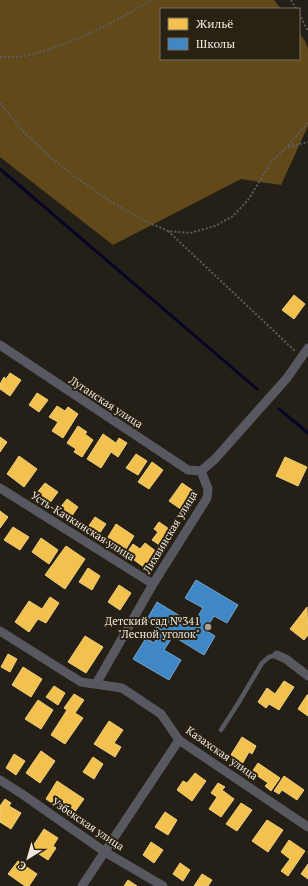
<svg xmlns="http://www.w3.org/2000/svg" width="308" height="886" font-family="'PT Serif',serif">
  <rect width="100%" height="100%" fill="#242017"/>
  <path fill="#61491a" d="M0,0H274L281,9H161V59H299V33L305,41L308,49V126L281,185L241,179L113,245L0,157Z"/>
  <path fill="#f2c14e" stroke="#f1cd7a" d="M294,295L305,304L294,319L282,310Z
    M10,373L21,380L10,396L0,389V384L4,377L6,379Z
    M37,393L48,400L39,412L29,405Z
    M57,406L65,411L68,407L78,414L63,438L52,431L58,422L49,417Z
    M78,426L87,432L85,434L93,440L82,457L74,452L76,449L67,443Z
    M103,434L116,443L119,438L127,443L118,457L111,452L101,468L87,459Z
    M0,437L7,442L0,452Z
    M136,454L147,461L138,475L126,468Z
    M19,456L37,469L24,487L7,474Z
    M285,457L307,467L298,486L276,476Z
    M152,462L163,470L149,489L138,482Z
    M45,483L58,492L49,504L36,494Z
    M182,483L195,492L182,510L169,501Z
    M67,499L78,507L71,517L59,509Z
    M0,511L8,517L0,528Z
    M95,517L106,524L99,534L88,527Z
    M159,522L172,531L161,546L152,540L158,532L154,529Z
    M116,524L134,536L123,554L105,542Z
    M13,527L29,537L20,550L4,540Z
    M41,538L58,550L49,564L32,552Z
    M145,543L157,552L145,568L126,554L133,544L140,549Z
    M66,546L85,559L65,589L45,575Z
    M88,568L100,576L92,590L79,582Z
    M119,585L131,593L120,610L108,602Z
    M50,597L59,603L46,623L38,619L29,632L15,622L29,601L42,609Z
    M307,607L308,635L304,640L290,629Z
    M85,636L103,647L86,673L68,662Z
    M8,654L17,659L10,672L1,667Z
    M23,667L42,679L31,697L12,685Z
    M284,681L294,687L279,710L269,704L266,708L258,702L267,688L275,694Z
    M54,686L65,693L58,705L46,697Z
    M74,694L84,700L75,713L83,718L65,744L51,735L67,710L64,708Z
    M307,695H308V716L298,709Z
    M38,700L53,710L41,729L25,719Z
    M109,721L123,730L114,743L121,747L115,757L94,744Z
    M242,737L256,746L252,754L249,752L241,766L229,758Z
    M41,751L55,761L40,783L26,773Z
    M14,754L25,761L16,775L6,768Z
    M93,757L103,764L94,779L83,772Z
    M258,763L280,778L271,791L265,786L268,783L252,772Z
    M195,773L206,781L192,801L177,790L183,781L187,783Z
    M284,776L304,790L297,800L282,790L279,794L274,791Z
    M57,781L84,799L74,813L60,804L58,807L46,799Z
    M218,783L225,787L222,790L234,799L221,817L209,809L217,797L211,793Z
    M5,799L11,803L9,806L21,813L11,829L0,822V806Z
    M241,803L252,810L237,831L226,824Z
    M165,812L177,820L168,835L155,827Z
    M267,820L283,830L268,852L252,841Z
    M44,829L58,838L53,846L56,848L48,860L31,849Z
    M289,840L305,851L288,876L281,871L290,859L281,852Z
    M151,842L163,850L154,863L143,855Z
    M18,861L37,874L29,886H25L8,874Z
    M180,863L190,870L183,881L173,874Z
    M308,864V879L301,874Z
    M202,874L212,880L208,886H194Z
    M128,880L137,886H124Z"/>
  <path fill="#3f88c5" stroke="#74a5cd" d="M196,580L238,605L227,623L214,616L205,630L215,636L204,655L173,636L164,650L181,660L169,680L133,659L146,638L154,643L161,630L146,621L157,602L193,624L203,608L185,598Z"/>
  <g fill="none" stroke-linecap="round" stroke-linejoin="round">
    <path stroke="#070526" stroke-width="3" d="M0,169L257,389
      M279,409L308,433"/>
    <path stroke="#5d5d61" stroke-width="2" stroke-dasharray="2 2" stroke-linecap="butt" d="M291,0L296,9
      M299,14L308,31
      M0,57C8,57 17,57 25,56C72,45 111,24 152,0
      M0,103L22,130L50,157L81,181L113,203L145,221L168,231L190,233L215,226L233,216L248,200L272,161L287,147L308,122
      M288,147L308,142
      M168,231L295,351"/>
    <path stroke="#585960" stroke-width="4.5" d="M221,730L239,702L262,663L269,657L277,655"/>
    <path stroke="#585960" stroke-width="9" d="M0,345L188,470L201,471
      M0,488L153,584
      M0,631L81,682L122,688L161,714L179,740L308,827
      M277,655L286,659L308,676
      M96,684L153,584L207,498L208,489L201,471L215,459L287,378L308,348
      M0,780L22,794L105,852L163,886
      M82,886L179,740"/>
  </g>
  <circle fill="#a7a299" stroke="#292112" stroke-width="1.5" cx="208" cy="627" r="4"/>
  <g text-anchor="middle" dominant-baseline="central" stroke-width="4" stroke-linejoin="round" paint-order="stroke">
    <g font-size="11" fill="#eee8df" stroke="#292112">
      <text transform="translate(106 402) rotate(33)">Луганская улица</text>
      <text transform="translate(83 526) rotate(32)">Усть-Качкинская улица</text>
      <text transform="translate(170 532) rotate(-59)">Лихвинская улица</text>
      <text transform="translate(222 753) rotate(35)">Казахская улица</text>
      <text transform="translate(88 824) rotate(34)">Узбекская улица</text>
    </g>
    <g font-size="11" fill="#eee8df" stroke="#292112" text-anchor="end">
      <text x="200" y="621">Детский сад №341<tspan x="200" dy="13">"Лесной уголок"</tspan></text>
    </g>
  </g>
  <rect x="160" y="8" width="140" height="52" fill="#292112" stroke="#787164"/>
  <rect x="168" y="18" width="20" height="12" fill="#f2c14e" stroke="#787164"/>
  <text x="196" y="28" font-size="12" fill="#eee8df">Жильё</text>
  <rect x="168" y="38" width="20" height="12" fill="#3f88c5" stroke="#787164"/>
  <text x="196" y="48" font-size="12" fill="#eee8df">Школы</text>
  <g transform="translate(28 858) rotate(217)" stroke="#292112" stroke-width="3" paint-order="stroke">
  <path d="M0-3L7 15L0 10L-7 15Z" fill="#eee8df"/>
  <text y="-6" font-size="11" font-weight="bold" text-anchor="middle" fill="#eee8df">С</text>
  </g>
</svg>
